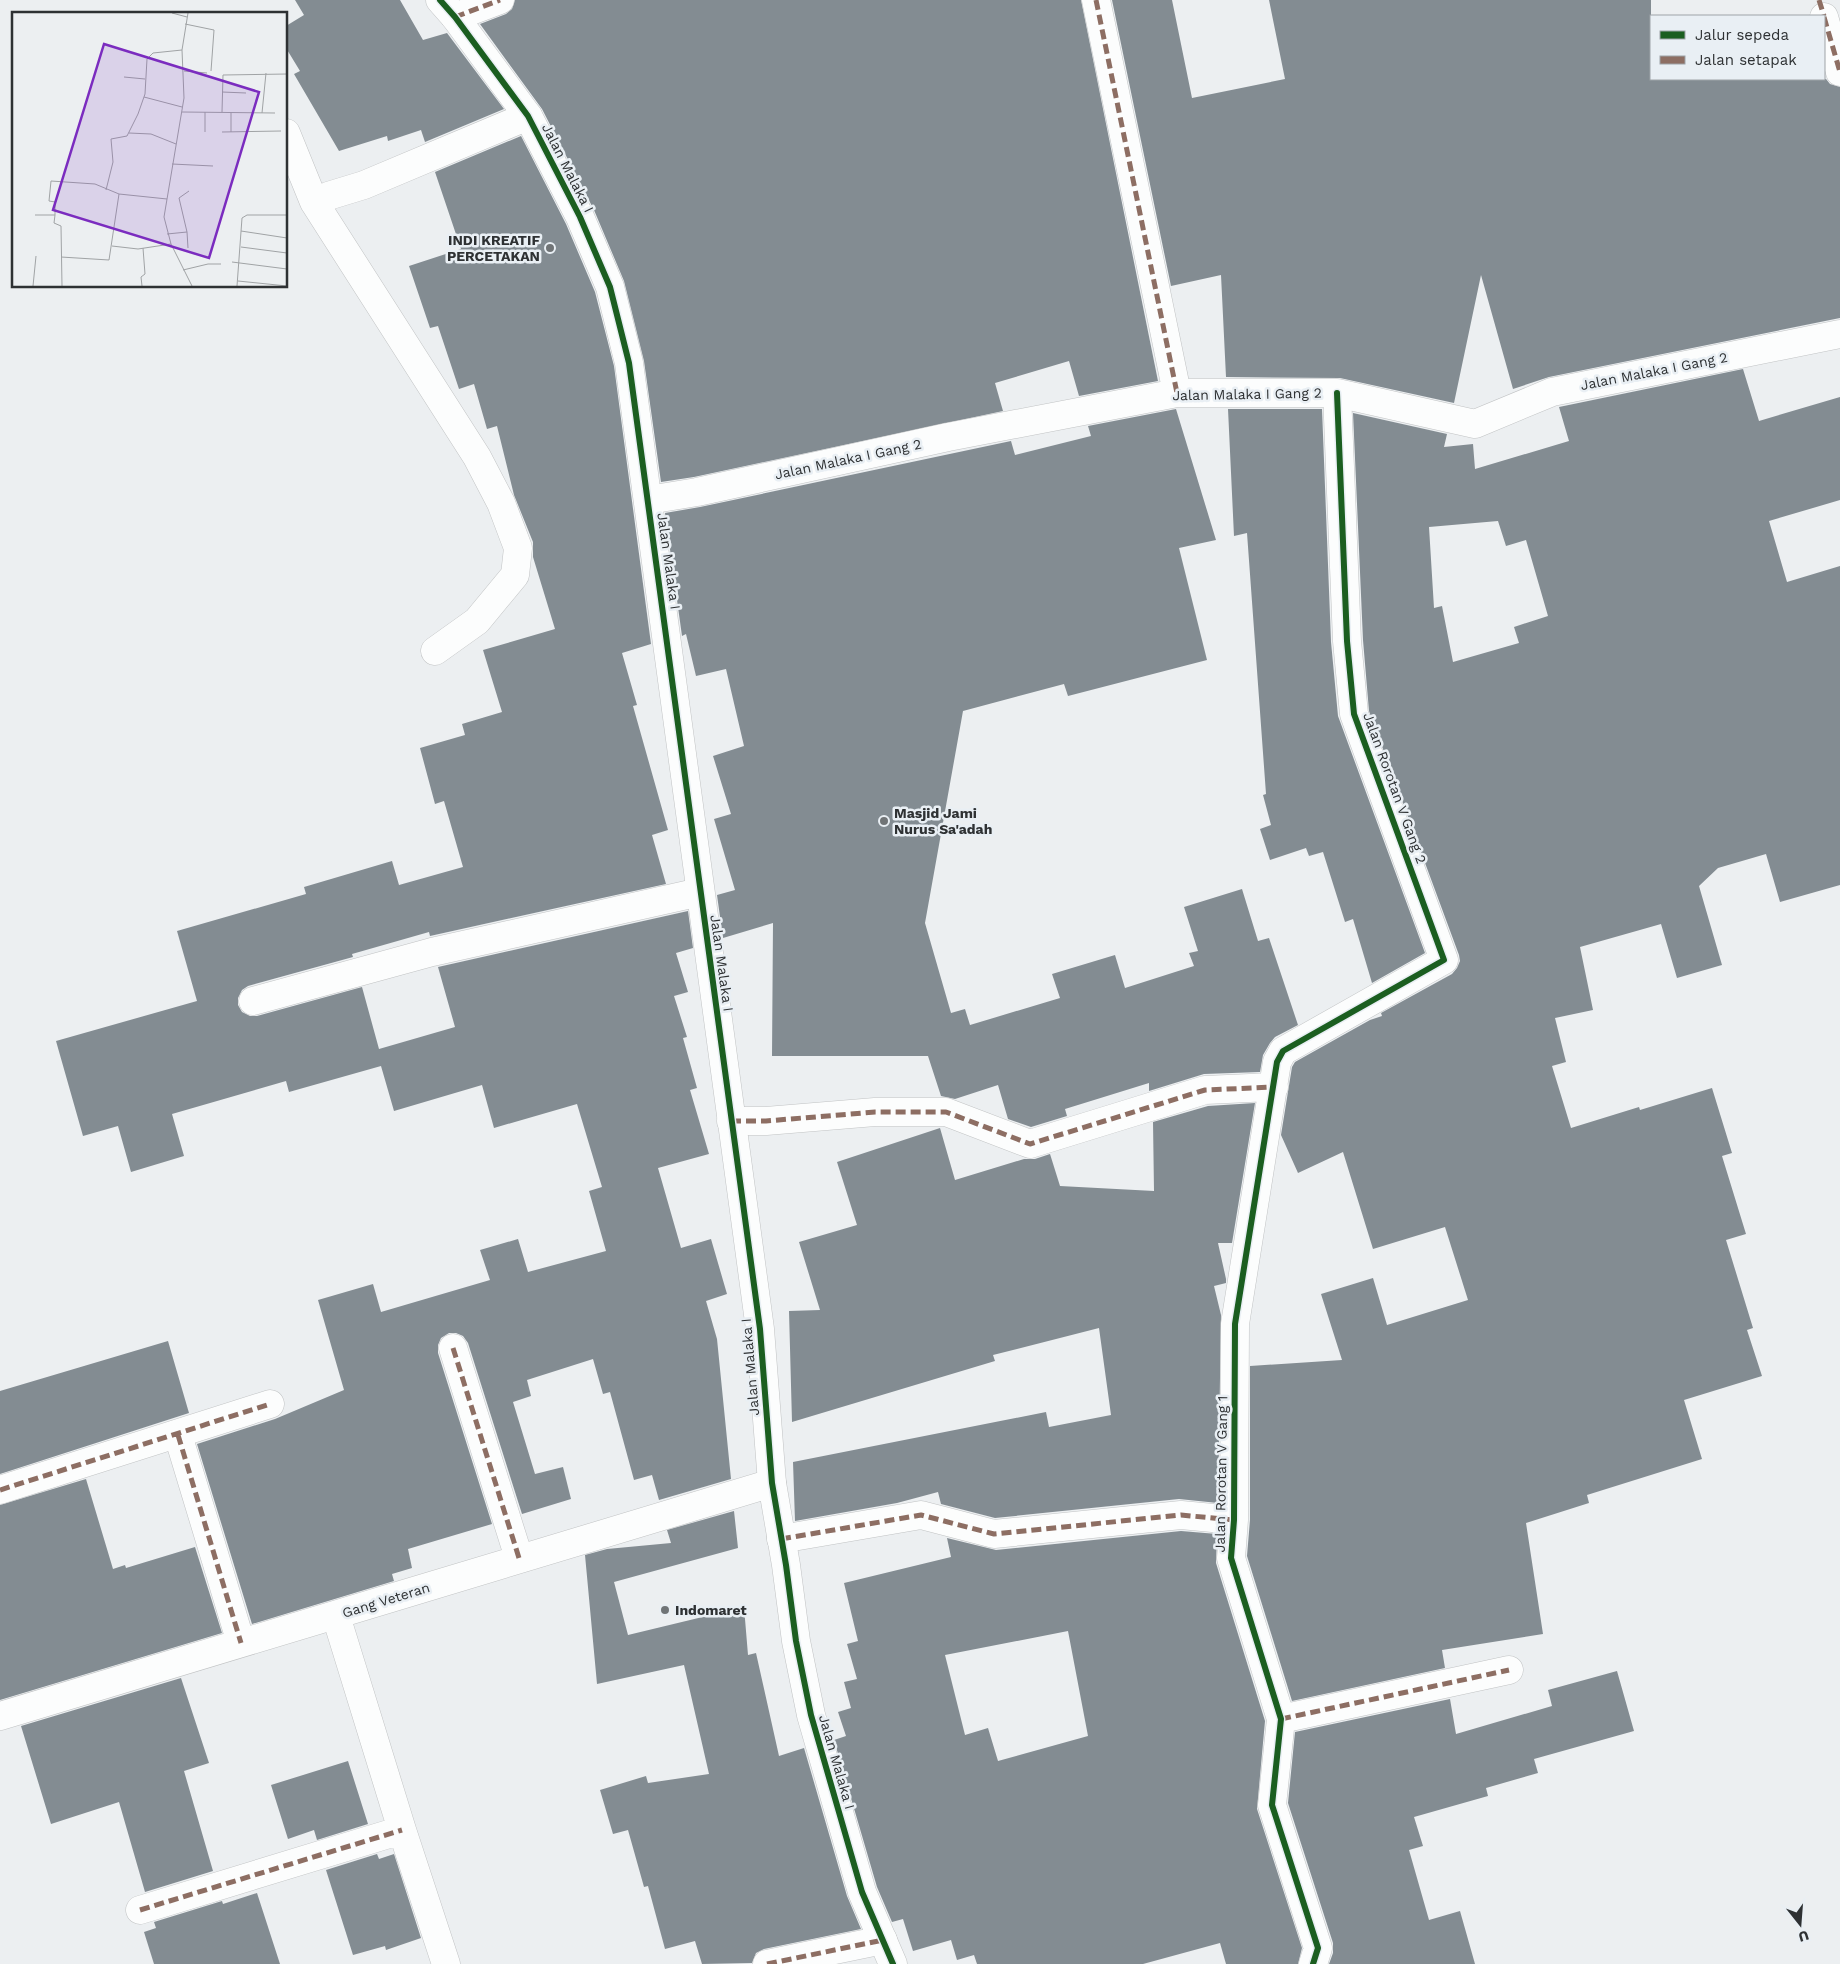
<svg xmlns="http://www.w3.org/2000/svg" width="1840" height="1964" font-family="'Work Sans',sans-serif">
  <rect width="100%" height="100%" fill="#eceff1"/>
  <path fill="#838c92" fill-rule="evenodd" d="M295,0H400L423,40L447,33L504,109L425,142L421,130L388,141L387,136L339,151L294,74L300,71L286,48V26L304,15Z
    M515,0H1081L1158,381L1079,396L1069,361L995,383L1003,411L694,477L661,482L644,361L624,281L594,210L542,109L480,24L506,14L512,9Z
    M1112,0H1172L1192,98L1285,79L1269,0H1651V79H1826L1830,84L1840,87V318L1549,377L1513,389L1481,275L1454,403L1340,378L1226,377L1221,275L1171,286Z
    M521,136L566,224L595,292L614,366L651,644L622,653L637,705L633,706L668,830L652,835L666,884L430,936L429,932L352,954L353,957L248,986L242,990L238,998V1005L242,1012L250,1016H257L362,987L379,1049L455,1027L438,967L688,911L693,948L676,953L688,992L674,996L687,1037L683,1038L697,1088L690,1090L709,1154L658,1168L681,1248L711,1239L727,1294L706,1301L717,1339L731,1479L659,1500L652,1475L634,1480L610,1392L603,1394L593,1359L527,1380L531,1396L513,1402L535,1474L563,1467L571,1499L522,1514L468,1343L463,1336L456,1333H449L441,1338L438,1345V1353L492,1524L408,1549L412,1568L392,1574L394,1581L252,1624L197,1444L275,1419L344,1390L318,1300L373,1284L381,1312L490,1280L480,1250L518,1239L528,1272L606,1251L589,1191L602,1187L577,1104L494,1128L482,1085L394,1111L381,1066L289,1092L286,1081L172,1114L184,1156L131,1172L118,1126L83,1136L56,1041L197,1001L177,931L306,894L304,887L392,861L399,885L463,867L444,801L435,804L420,748L465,735L462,724L502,712L483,650L555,629L533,557V542L514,495L497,426L487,429L474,384L459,389L438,326L430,328L409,266L461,249L435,172Z
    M1743,369L1759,421L1840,397V500L1769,521L1787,582L1840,566V885L1780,902L1766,854L1718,868L1699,886L1722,965L1677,978L1661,924L1580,947L1593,1010L1555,1018L1566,1062L1552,1066L1571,1128L1639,1107L1640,1110L1712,1088L1732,1153L1722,1156L1746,1234L1726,1240L1753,1328L1747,1330L1762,1376L1684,1400L1702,1459L1587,1495L1589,1503L1526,1523L1543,1634L1442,1650L1445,1668L1292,1701L1247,1556L1250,1520V1366L1342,1360L1321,1294L1373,1278L1387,1325L1468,1300L1445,1227L1373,1249L1343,1152L1298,1173L1281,1135L1292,1067L1295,1062L1370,1020L1382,1016L1381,1013L1452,974L1457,968L1460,961L1459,955L1369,711L1363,640L1353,413L1447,434L1444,447L1473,444L1475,469L1569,441L1559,407ZM1498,521L1506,546L1526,540L1548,616L1514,627L1519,643L1453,662L1442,606L1434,608L1429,527Z
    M1176,409L1216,540L1179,548L1207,660L1068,696L1064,684L963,711L925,923L951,1013L965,1009L970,1025L1060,998L1052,974L1115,955L1125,988L1194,966L1189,953L1198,951L1184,907L1242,889L1258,941L1269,938L1298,1025L1275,1037L1270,1043L1263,1055L1260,1072L1204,1074L1149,1091V1083L1065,1109L1067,1116L1031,1127L1008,1119L998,1085L955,1099L941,1096L928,1056H772L773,923L723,938L717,895L735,890L714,819L731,814L713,756L744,746L726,669L696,676L686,634L682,636L665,513L700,507L1011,441L1015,455L1091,436L1088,426Z
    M1228,409H1322L1331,642L1338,716L1425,953L1372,983L1353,919L1345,922L1323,852L1309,856L1306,848L1270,860L1260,829L1271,825L1263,795L1266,794L1247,533L1234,536Z
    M1255,1103L1232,1243H1218L1226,1279V1283L1214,1286L1221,1315L1218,1503L1179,1499L995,1518L941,1504L938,1492L897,1503L795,1521L793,1462L1046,1412L1049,1427L1111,1415L1099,1328L993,1355L995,1361L792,1422L789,1311L820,1310L799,1242L857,1225L837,1162L940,1128L955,1180L1024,1159H1035L1050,1154L1060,1186L1154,1191L1153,1122L1208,1106Z
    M168,1341L189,1413L0,1474V1391Z
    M86,1479L113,1569L125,1565L126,1568L195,1547L222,1633L0,1700V1505Z
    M734,1511L738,1548L614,1582L628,1635L744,1607L748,1655L756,1653L779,1756L804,1748L847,1896L861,1929L764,1949L756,1953L752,1963L702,1964L695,1941L665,1949L648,1886L644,1887L628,1830L613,1834L600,1790L646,1776L648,1783L709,1774L684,1665L597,1684L585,1555L607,1549L671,1543L667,1530Z
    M1181,1531L1217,1534L1216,1563L1265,1721L1257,1809L1302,1948L1298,1964H1226L1220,1943L1143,1964H977L974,1955L957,1960L951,1940L913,1951L903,1919L892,1922L877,1887L834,1740L846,1736L838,1712L851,1708L844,1682L857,1679L847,1644L858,1641L844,1583L951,1557L947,1538L996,1550ZM1068,1631L1088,1736L998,1761L988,1728L965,1735L945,1655Z
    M1617,1671L1634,1731L1534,1759L1538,1773L1486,1788L1488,1796L1414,1817L1423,1846L1409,1850L1429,1920L1460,1911L1475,1964H1329L1333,1953V1943L1288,1803L1295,1732L1450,1699L1456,1734L1552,1706L1548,1690Z
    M181,1678L209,1763L184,1771L213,1871L145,1892L119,1802L51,1824L21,1726Z
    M348,1761L368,1824L317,1840L314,1830L288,1839L271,1785Z
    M377,1854L379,1859L394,1854L421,1938L386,1950L385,1946L353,1955L326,1870Z
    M257,1893L280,1964H154L144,1932L156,1928L154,1922L222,1901L223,1904Z"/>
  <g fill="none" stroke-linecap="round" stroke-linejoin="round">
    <defs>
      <path id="minor" d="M1096,0L1177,393
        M455,17L500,0
        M1824,17L1840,72
        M286,133L314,202L328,196L364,185L528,116
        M314,202L477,457L501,503L518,548L515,575L477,621L435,651
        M648,500L697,492L948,437L1177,393H1337L1475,424L1552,392L1840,334
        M253,1001L432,952L700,892
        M731,1121H766L875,1112H946L1030,1144L1205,1090L1274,1087
        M453,1348L519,1558
        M178,1435L241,1643
        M0,1490L270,1404
        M781,1539L921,1515L994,1534L1181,1515L1234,1520
        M336,1616L402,1830L446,1964
        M0,1716C258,1640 514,1559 772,1483
        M1281,1719L1509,1670
        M140,1910L402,1830
        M767,1964L883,1940
        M1313,1964L1318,1948L1272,1805L1281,1719L1231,1558L1234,1520L1235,1324L1277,1062L1283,1051L1444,960L1354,714L1347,641L1337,393"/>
      <path id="tertiary" d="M440,0L455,17L528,116L580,217L610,287L629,363L760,1329L772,1483L786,1565L796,1641L811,1715L862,1892L893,1964"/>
    </defs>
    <use href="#minor" stroke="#c1c3c4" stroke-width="29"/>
    <use href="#tertiary" stroke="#c1c3c4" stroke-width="29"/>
    <use href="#minor" stroke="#fcfdfd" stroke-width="28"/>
    <use href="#tertiary" stroke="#fcfdfd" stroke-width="28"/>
    <path stroke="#8d6e63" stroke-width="5" stroke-dasharray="10 5" stroke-linecap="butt" d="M1096,0L1177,393
      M1819,0L1824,16
      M455,17L500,0
      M1824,17L1840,72
      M731,1121H766L875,1112H946L1030,1144L1205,1090L1274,1087
      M453,1348L519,1558
      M178,1435L241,1643
      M0,1490L270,1404
      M781,1539L921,1515L994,1534L1181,1515L1234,1520
      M1281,1719L1509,1670
      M140,1910L402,1830
      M767,1964L883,1940"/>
    <defs>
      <path id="cycleway" d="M440,0L455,17L528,116L580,217L610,287L629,363L760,1329L772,1483L786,1565L796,1641L811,1715L862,1892L893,1964
        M1313,1964L1318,1948L1272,1805L1281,1719L1231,1558L1234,1520L1235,1324L1277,1062L1283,1051L1444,960L1354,714L1347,641L1337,393"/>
    </defs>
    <use href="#cycleway" stroke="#e9eff4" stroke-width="9"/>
    <use href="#cycleway" stroke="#1b5e20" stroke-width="6"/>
  </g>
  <g fill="#707476" stroke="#e9eff4" stroke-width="2">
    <circle cx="550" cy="248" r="5"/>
    <circle cx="884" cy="821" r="5"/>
    <circle cx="665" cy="1610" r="5"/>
  </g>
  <g text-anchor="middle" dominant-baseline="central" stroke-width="5" stroke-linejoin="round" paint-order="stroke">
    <g font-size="14" fill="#2e3133" stroke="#e9eff4">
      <text transform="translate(568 168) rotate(63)">Jalan Malaka I</text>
      <text transform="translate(1654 371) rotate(-11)">Jalan Malaka I Gang 2</text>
      <text transform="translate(1247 394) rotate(-1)">Jalan Malaka I Gang 2</text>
      <text transform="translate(848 459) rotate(-12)">Jalan Malaka I Gang 2</text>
      <text transform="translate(669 561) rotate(82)">Jalan Malaka I</text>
      <text transform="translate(1395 788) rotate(70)">Jalan Rorotan V Gang 2</text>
      <text transform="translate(722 963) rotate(82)">Jalan Malaka I</text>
      <text transform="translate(750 1367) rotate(-95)">Jalan Malaka I</text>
      <text transform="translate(1221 1474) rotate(-89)">Jalan Rorotan V Gang 1</text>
      <text transform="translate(386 1600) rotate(-17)">Gang Veteran</text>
      <text transform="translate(837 1762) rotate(74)">Jalan Malaka I</text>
    </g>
    <g font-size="14" font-weight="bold" fill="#2e3133" stroke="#e9eff4" text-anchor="start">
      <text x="540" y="240" text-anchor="end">INDI KREATIF<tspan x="540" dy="16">PERCETAKAN</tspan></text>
      <text x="894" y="813">Masjid Jami<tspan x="894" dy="16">Nurus Sa'adah</tspan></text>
      <text x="675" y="1610">Indomaret</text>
    </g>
  </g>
  <g transform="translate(12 12)">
    <rect width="275" height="275" fill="#eceff1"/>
    <path fill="none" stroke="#a0a3a5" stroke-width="1" d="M160,1L175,5M176,1L170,38L172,86L152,205L159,232L180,274M173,12L202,18L199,59M172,59L195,61M112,65L133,67M210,80L234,81M132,85L170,95M170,100L263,101M193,100V120M210,100L211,63L275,62M250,101L254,61M210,120L269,119M219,120V100M117,121L139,122L164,132M160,152L201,154M94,178L101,150L99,127L115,124L126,102L133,82L135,47L141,41L170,38M23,203H43L42,211L49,214L50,274M43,203V190L37,189L39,169L83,172L107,182L155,187M229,219L275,226M175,220L167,186L177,179M155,222L175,220L176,236M100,234L126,237L159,232M229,235L275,241M49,245L97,248L107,182M220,250L275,257M171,258L196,252H209M226,269L275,274M21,274L24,244M130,274L129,265L133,262L131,236M225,274L230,206L235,203H275"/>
    <path fill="#7b2cbf" fill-opacity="0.15" stroke="#7b2cbf" stroke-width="2.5" d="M92,32L247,80L197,246L41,198Z"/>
    <rect width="275" height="275" fill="none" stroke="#2e3133" stroke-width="2.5"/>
  </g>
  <rect x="1650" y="15" width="175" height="65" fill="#e9eff4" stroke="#9ea3a7"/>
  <rect x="1660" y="31" width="25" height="8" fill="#1b5e20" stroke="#9ea3a7"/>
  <text x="1695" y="40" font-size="15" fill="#2e3133">Jalur sepeda</text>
  <rect x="1660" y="56" width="25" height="8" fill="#8d6e63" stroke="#9ea3a7"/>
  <text x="1695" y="65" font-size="15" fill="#2e3133">Jalan setapak</text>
  <g transform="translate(1800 1924) rotate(163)" stroke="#e9eff4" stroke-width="4" paint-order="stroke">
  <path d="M0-4L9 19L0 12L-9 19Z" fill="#2e3133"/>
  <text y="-8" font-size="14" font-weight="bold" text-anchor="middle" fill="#2e3133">U</text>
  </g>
</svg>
